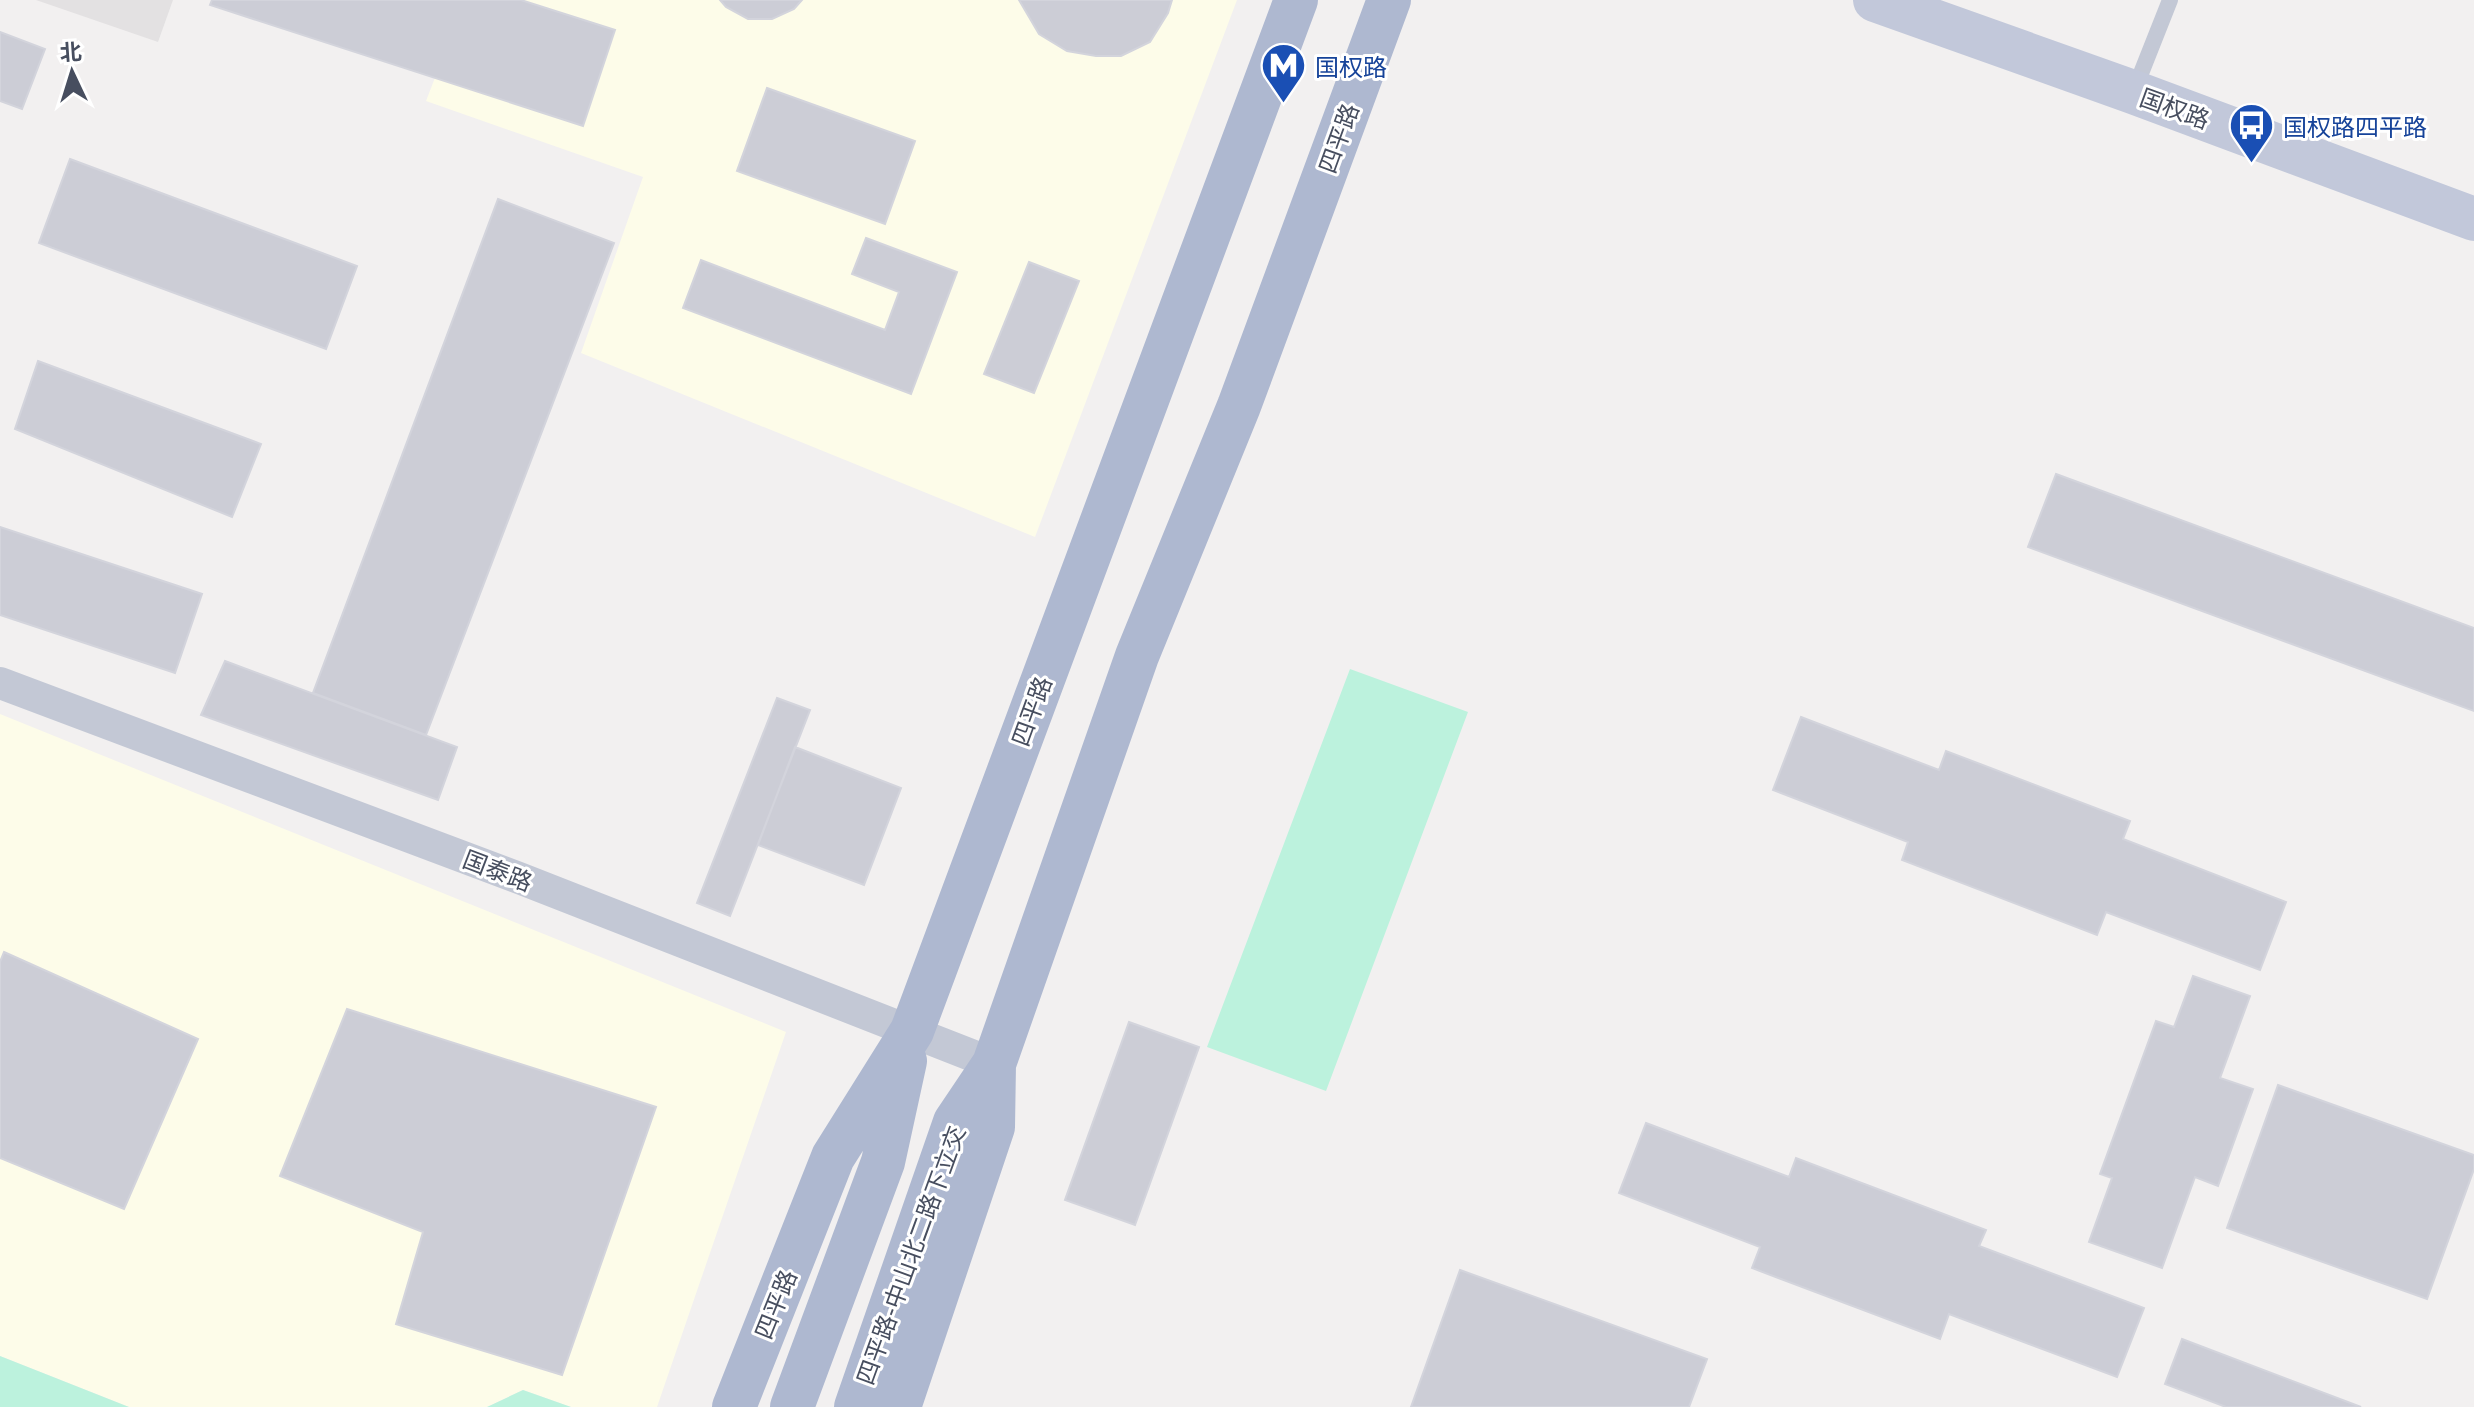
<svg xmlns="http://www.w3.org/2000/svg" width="2474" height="1407" font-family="Lato,'Noto Sans SC',sans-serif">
  <rect width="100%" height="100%" fill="#f2f0f0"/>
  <path fill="#fdfce9" d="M465,0H1237L1035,537L581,353L643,177L426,101Z
    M0,714L786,1032L657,1407H571L523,1390L487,1407H129L0,1356Z"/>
  <path fill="#e3e1e2" d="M36,0H173L158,42Z"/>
  <path fill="#bcf2dd" d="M1350,669L1468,712L1326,1091L1207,1047Z
    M0,1356L129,1407H0Z
    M523,1390L571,1407H487Z"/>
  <path fill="#cccdd6" stroke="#d3d4dc" stroke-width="2" d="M212,0H521L615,30L583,126L210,5Z
    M720,0H802L794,9L772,19H748L726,7Z
    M1019,0H1172L1168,13L1150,42L1121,56H1096L1067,51L1039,34Z
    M0,32L45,49L22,109L0,101Z
    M767,88L915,141L885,224L737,171Z
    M70,159L357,266L326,349L39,243Z
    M498,199L614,243L426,735L313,693Z
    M866,238L957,272L911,394L683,308L701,260L885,330L899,292L852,274Z
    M1029,262L1079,281L1034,393L984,374Z
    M38,361L261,444L232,517L15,429Z
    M2056,474L2474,628V711L2028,547Z
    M0,527L202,594L175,673L0,615Z
    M225,661L457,747L438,800L201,715Z
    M777,698L810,710L730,916L697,903Z
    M1801,717L1939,770L1946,751L2130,821L2123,839L2286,902L2260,970L2106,912L2097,935L1902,860L1908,842L1773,790Z
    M795,747L901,788L864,885L758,845Z
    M4,952L198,1039L124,1209L0,1158V962Z
    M2193,976L2250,996L2220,1078L2253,1089L2218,1186L2195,1177L2162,1268L2089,1242L2112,1178L2100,1174L2156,1021L2174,1027Z
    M347,1009L656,1107L562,1375L396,1324L423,1232L280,1176Z
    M1129,1022L1199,1047L1135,1225L1065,1200Z
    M2278,1085L2474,1155V1169L2427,1299L2227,1228Z
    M1646,1123L1789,1177L1796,1158L1986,1230L1979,1246L2144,1308L2117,1377L1949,1314L1940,1339L1752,1268L1760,1247L1619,1193Z
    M1460,1270L1707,1359L1689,1407H1411Z
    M2182,1339L2361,1407H2226L2165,1384Z"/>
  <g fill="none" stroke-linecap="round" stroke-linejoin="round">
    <path stroke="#c3c8d5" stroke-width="16" d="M2134,91L2170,0"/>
    <path stroke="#c3c8d5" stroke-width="32" d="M0,683L519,878L994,1064"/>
    <path stroke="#c2c8da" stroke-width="44" d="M1875,0L2133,92L2474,219"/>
    <path stroke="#aeb8d0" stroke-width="44" d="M734,1407L833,1157L912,1031L1296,0
      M792,1407L883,1162L905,1061
      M856,1407L955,1122L994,1064
      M899,1407L993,1127L994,1064L1137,656L1239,406L1389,0"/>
  </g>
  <defs>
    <symbol id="metro-pin" viewBox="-11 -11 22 30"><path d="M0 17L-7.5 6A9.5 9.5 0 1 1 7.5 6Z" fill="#1a4fb4" stroke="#fff"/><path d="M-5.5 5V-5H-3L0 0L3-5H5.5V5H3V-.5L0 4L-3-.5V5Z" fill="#fff"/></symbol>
    <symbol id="bus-pin" viewBox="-11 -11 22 30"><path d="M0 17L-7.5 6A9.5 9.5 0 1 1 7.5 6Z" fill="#1a4fb4" stroke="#fff"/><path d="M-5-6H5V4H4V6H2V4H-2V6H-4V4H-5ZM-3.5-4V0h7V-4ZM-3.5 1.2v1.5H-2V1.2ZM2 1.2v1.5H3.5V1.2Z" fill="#fff"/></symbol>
  </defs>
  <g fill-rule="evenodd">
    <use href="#metro-pin" x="1258" y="40" width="51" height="69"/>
    <use href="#bus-pin" x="2226" y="100" width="51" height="69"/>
  </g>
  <g text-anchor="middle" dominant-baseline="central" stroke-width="6" stroke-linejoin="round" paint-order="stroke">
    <g font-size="24" fill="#164399" stroke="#fff" text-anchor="start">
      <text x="1315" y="66">国权路</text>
      <text x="2283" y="126">国权路四平路</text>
    </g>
    <g font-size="24" fill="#474e5f" stroke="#fff">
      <text transform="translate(2175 108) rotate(20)">国权路</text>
      <text transform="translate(1338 138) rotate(-70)">四平路</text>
      <text transform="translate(1031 711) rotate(-70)">四平路</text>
      <text transform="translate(498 870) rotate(21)">国泰路</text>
      <text transform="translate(910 1255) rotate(-70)">四平路-中山北二路下立交</text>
      <text transform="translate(775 1304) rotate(-68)">四平路</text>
    </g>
  </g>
  <g transform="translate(72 72) rotate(356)" stroke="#ffffff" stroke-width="6" paint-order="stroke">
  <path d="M0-6L14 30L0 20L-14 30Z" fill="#474e5f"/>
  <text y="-12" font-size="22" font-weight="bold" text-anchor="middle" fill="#474e5f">北</text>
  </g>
</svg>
